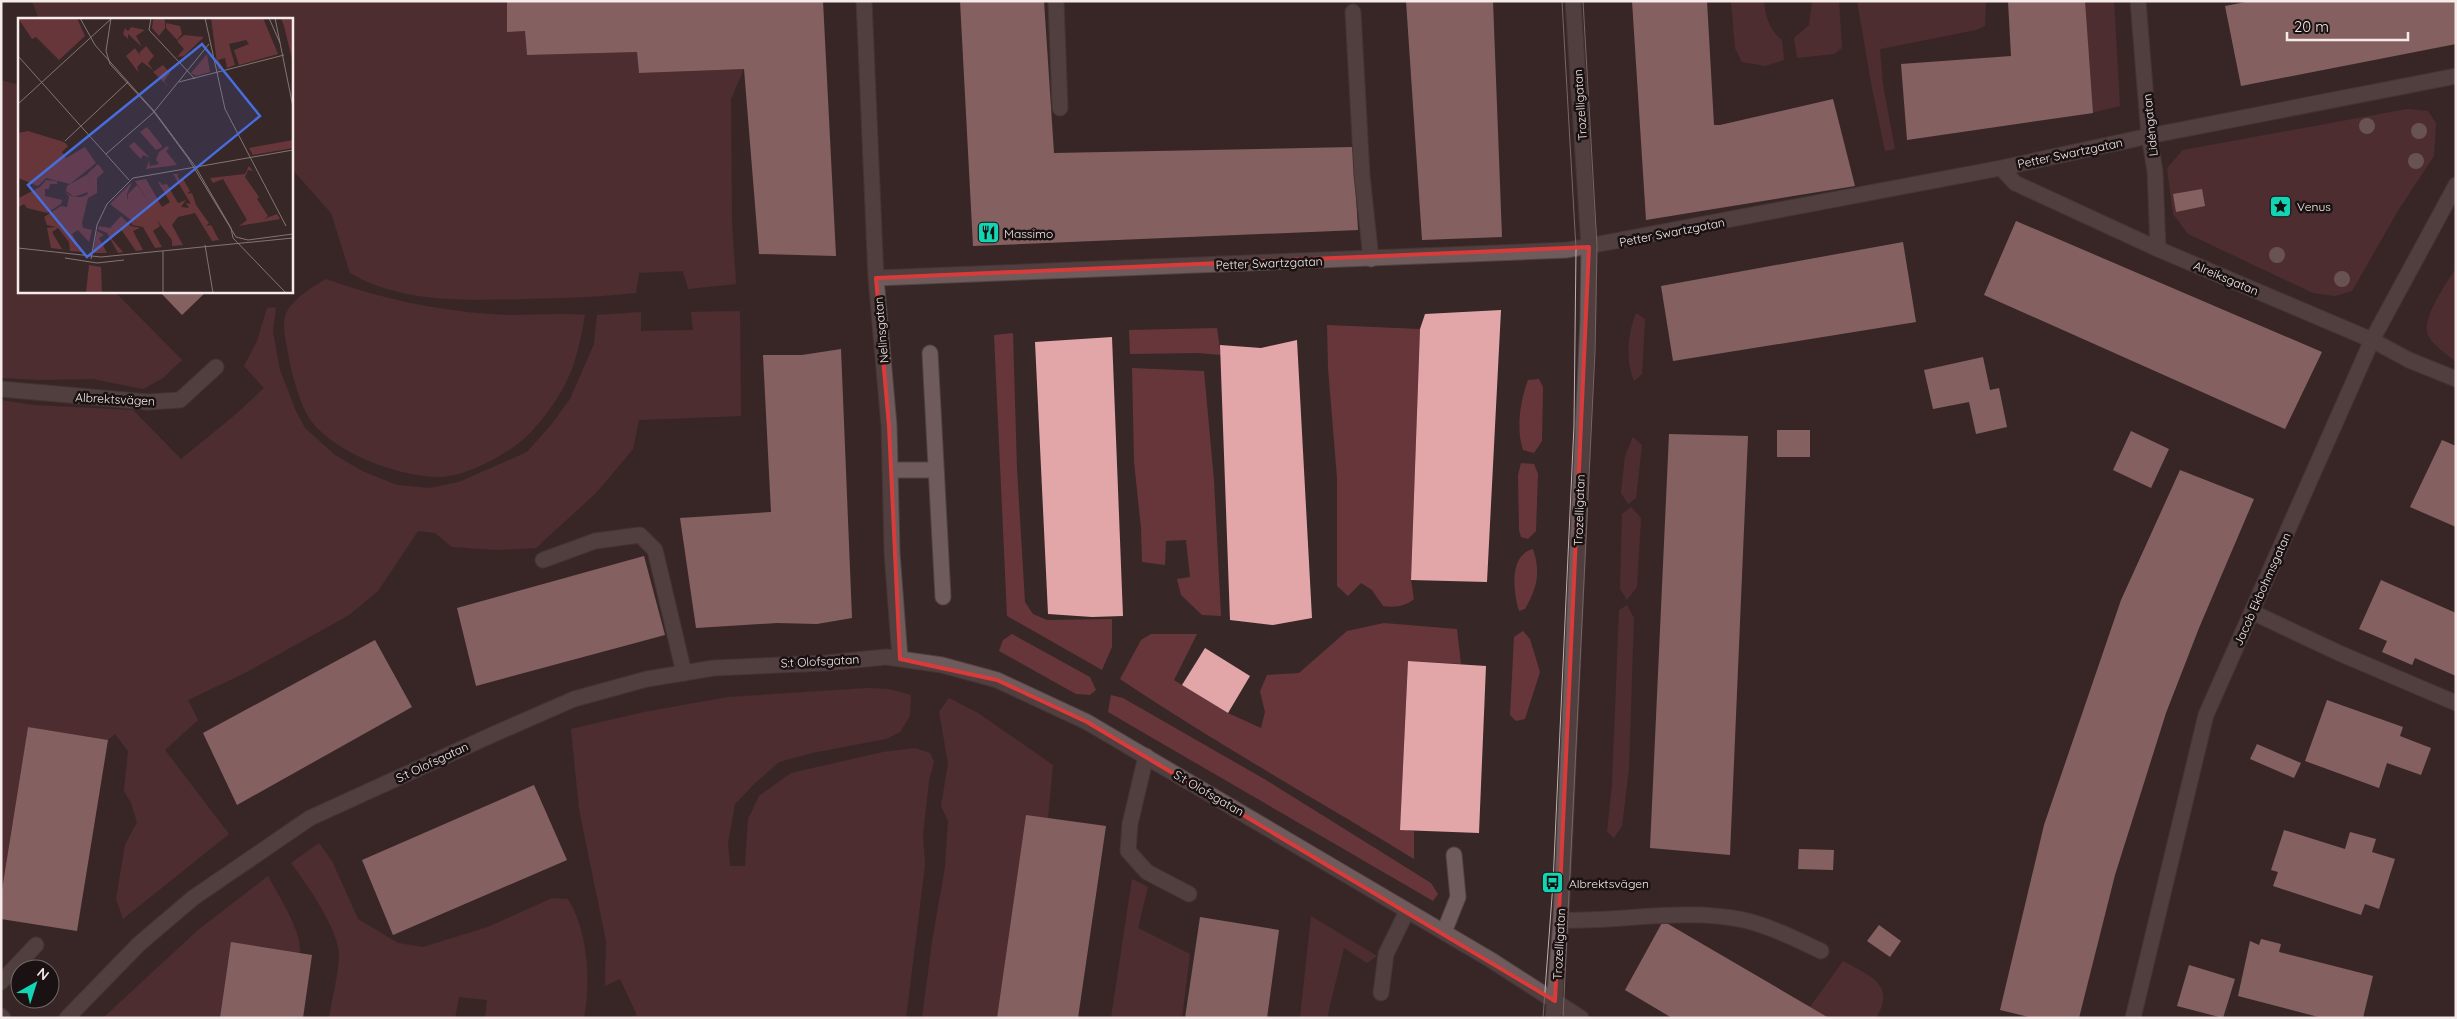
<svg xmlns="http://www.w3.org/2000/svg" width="2457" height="1019" font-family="Quicksand,sans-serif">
  <rect width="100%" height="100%" fill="#382727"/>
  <path fill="#67363a" d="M32,1H507L508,32L525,31L527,55L637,52L639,73L744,69L731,99L732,222L736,284L688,289L683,271L639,273L636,293C599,297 563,298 526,299C467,300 403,304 350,273L331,213L291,168V19H39Z
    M1731,1H1764C1765,16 1770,31 1782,40L1784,60L1765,66L1742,62L1735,48Z
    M1812,1H1839L1842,48L1834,54L1797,58L1794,38L1809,25Z
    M1857,1H1986L1985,26L1976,30L1880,49L1883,85L1895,149L1885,151L1872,88Z
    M2082,1H2114L2120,106L2087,114Z
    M1,80L19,85V291H114L182,360L163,378L143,389L93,379L38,380L1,378Z
    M2407,109L2428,111L2436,123L2434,156L2399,209L2352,291L2335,296L2313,293L2188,234L2173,214L2167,168L2183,150Z
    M2456,268V362C2447,354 2433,346 2428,335C2421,318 2447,283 2456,268Z
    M326,279C378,298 435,310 490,314C522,317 554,312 585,315C582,331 579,348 574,363C566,388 548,414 530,433C512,452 467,477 440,477C400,477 337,454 312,422C301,408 292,375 289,358C287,346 281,324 286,313C295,297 311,288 326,279Z
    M276,307L273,332L280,370L295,409L305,428L335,455L362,471L397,485L430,488L459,482L527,452L551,425L570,399L594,344L597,315L641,312V331L693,330L691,312L740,311L741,416L639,420L633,449L597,492L536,548L497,550L452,547L435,533L418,531L378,591L349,615L243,674L188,700L198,720L165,750L229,834L123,919L116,899L125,845L137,822L131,803L124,791L128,751L115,734L108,740L28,727L1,896V400L33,405L133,410L181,459L235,415L264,388L244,366L257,341L267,308Z
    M1636,313L1645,319L1642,374L1634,381C1625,360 1628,333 1636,313Z
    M1327,325L1420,329L1411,580L1414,599C1406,606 1394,608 1383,606L1372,590L1361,583L1348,596L1337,586V478L1328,368Z
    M1217,328L1221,355L1197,353L1130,354L1129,330Z
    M1013,333L1017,469L1025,602L1033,614L1047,620L1112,619V647L1102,670L1007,616L994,335Z
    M1132,368L1204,371L1214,480L1221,616L1202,615L1181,595L1177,579L1190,577L1186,540L1166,541L1165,565L1142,562L1141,528L1134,462Z
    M1539,379L1543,387L1542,441L1534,453L1523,450C1516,429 1520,401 1528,380Z
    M1633,437L1642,445L1636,498L1628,504L1621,493L1625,456Z
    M1521,463L1534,464L1538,474L1536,531L1528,539L1521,537L1519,530L1518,475Z
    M1631,507L1641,518L1637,587L1627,600L1620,589L1622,514Z
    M1533,549C1541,573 1537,588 1525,609L1519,611C1513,591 1509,555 1533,549Z
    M1627,605L1634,618L1629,768L1622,826L1614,838L1607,832L1612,785L1619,610Z
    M1384,623L1457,629L1461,664L1408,661L1400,829L1414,831V859C1316,799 1215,743 1120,679L1141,640L1151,634H1197L1174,680L1228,713L1261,728L1265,712L1260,691L1267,675L1299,673L1347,631Z
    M1523,631L1530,639L1540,672L1525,719L1516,721L1510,715L1514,637Z
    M1012,634L1090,677L1096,690L1090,695L1076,694L999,651L1003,640Z
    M867,688L889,689L911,695L910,716L900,732L886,739L812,753L779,762L755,783L735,804L728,843L730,866H745L748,819L759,796L791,773L883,752L915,748L930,753L934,762L929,781L923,834L925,865L906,1018H628L637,1015L620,979L605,986L606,941L579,809L571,729L644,712L728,697Z
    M1111,695L1123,698L1266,780L1431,883L1438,894L1433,901L1108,712Z
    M949,698L978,713L1053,765L1048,818L1026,816L997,1018H922L932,942L945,867L948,821L941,806L948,763L939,712Z
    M319,843L332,861L358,919L398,943L423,947L488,927L552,898L568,899C588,931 591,981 584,1018H485L487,1000L459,997L455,1018H329C332,998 338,977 339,957C341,932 306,883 291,863Z
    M268,876C279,897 302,930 300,954L220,1018H103L198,930Z
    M1132,879L1148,887L1138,928L1190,954L1182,1018H1111Z
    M1311,916L1377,956L1367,963L1344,948L1327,1018H1300Z
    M1843,961C1868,975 1897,984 1876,1018H1829L1810,1007Z"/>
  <path fill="#e2a6a9" d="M507,1H823L836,256L759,254L744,69L639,73L637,52L527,55L525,31L507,32Z
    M960,1H1044L1054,153L1353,147L1358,230L973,246Z
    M1406,1H1493L1502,237L1422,240Z
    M1632,1H1707L1714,125H1720L1833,99L1855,186L1646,220Z
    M2008,1H2085L2093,113L1907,140L1901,64L2011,56Z
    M2251,1H2456V44L2241,86L2225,6Z
    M2202,189L2205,206L2176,212L2173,194Z
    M2016,221L2322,352L2285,429L1984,295Z
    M1903,242L1916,322L1673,361L1661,286Z
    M159,291H207L182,315Z
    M1501,310L1487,582L1411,580L1420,329L1425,314Z
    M1112,337L1123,616L1092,617L1048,614L1035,342Z
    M1297,340L1312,618L1273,625L1230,620L1220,345L1261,348Z
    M841,349L852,618L817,624L777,623L696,628L680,518L771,512L763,355H802Z
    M1983,357L1990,390L1999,388L2007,427L1976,434L1969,402L1933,409L1924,370Z
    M1777,430H1810V457H1777Z
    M2131,431L2169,449L2151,488L2113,470Z
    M1669,434L1748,436L1730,855L1650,848Z
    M2442,440L2456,446V527L2410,507Z
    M2180,470L2254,499L2199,628L2166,713L2115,875L2079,1018H2033L2000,1010L2044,825L2121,600Z
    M644,556L665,635L476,686L457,608Z
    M2381,580L2456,613V676L2415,658L2412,665L2382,652L2387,641L2359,629Z
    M375,640L412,707L237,805L203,733Z
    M1205,648L1250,676L1228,713L1182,685Z
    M1408,661L1486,666L1479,833L1400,830Z
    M2327,700L2403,727L2400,736L2431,748L2421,775L2387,763L2379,788L2305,761Z
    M28,727L108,740L77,931L1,919V896Z
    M2257,744L2301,763L2294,778L2250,759Z
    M534,785L567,860L393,935L362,860Z
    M1026,815L1106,826L1078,1018H997Z
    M2284,830L2345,849L2350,832L2376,839L2372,852L2395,859L2379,909L2365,904L2361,915L2273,886L2278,872L2271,870Z
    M1799,849L1834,850L1833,870L1798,869Z
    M1200,917L1279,930L1267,1018H1185Z
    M1663,921L1829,1018H1672L1625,990Z
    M1879,925L1901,941L1890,957L1867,941Z
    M2261,939L2281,944L2279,952L2373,976L2363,1018H2322L2238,996L2250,941L2259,945Z
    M231,942L312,955L303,1018H220Z
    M2189,965L2235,979L2223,1018L2177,1006Z"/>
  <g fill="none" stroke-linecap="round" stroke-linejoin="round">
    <defs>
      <path id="lane" d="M1056,1L1060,108
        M1353,12L1362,175L1371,259
        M930,353L943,597
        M1,389L148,402L180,400L216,367
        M890,470H936
        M543,560L595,541L640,535L655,550L684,673
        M2252,612L2339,653L2456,703
        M1146,756L1130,824L1128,851L1147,872L1189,894
        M1561,920C1622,922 1683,907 1744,920C1772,927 1796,939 1821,951
        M1444,932L1458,897L1454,855
        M1,982L36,945
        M1381,993L1386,954L1407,911"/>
      <path id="street" d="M864,1L876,278L889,426L892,553L900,659
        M2138,1L2149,136L2155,171L2158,249
        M2001,168L2015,183L2158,249L2372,340L2409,360L2456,379
        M876,278L1567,250L2001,168L2149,136L2456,76
        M67,1018L139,944L193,898L310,818L494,734L574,699L647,679L714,668L826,663L886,657L942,665L997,680L1087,722L1491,960L1581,1018
        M1553,1018L1561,920L1588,320L1589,247L1573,1
        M2133,1018L2206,715L2372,340L2456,185"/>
      <path id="secondary" d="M1,1016L3,1018"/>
    </defs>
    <use href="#lane" stroke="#534444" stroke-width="17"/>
    <use href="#street" stroke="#534444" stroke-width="17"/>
    <use href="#secondary" stroke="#534444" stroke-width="17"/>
    <use href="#lane" stroke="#6f5b5b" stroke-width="15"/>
    <use href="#street" stroke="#6f5b5b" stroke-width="15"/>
    <use href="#secondary" stroke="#6f5b5b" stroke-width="15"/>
    <path stroke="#beb1b1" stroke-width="1" d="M1543,1018L1553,883L1574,425L1576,249L1562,1
      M1563,1018L1595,351L1597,246L1583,1"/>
  </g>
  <g fill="#a38888">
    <circle cx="2367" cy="126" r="8"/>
    <circle cx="2419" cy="131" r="8"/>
    <circle cx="2416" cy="161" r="8"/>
    <circle cx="2277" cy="255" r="8"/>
    <circle cx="2342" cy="279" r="8"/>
  </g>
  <path d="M0 0H2457V1019H0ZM1589,247L1555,1001L1087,722L997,680L900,659L889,426L876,278Z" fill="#382727" fill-opacity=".55" fill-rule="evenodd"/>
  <path fill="none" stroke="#d93b3b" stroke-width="4" stroke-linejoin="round" d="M1589,247L1555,1001L1087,722L997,680L900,659L889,426L876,278Z"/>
  <defs>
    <symbol id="sight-square" viewBox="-11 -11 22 22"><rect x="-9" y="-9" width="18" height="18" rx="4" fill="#14d5b3" stroke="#1a1212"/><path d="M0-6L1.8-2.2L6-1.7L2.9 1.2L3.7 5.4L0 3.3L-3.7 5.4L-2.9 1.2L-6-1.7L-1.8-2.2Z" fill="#111"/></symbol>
    <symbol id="restaurant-square" viewBox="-11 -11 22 22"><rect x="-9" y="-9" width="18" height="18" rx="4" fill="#14d5b3" stroke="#1a1212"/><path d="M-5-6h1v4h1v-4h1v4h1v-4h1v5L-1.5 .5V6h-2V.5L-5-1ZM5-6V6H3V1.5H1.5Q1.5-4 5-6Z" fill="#111"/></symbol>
    <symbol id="bus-square" viewBox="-11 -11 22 22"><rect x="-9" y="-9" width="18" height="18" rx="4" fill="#14d5b3" stroke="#1a1212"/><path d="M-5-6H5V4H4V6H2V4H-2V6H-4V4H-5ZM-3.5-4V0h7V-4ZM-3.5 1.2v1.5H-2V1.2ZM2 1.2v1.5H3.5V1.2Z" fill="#111"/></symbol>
  </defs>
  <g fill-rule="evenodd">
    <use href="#sight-square" x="2268" y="194" width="25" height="25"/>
    <use href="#restaurant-square" x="976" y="220" width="25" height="25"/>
    <use href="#bus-square" x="1540" y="870" width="25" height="25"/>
  </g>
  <g text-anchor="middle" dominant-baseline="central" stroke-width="5" stroke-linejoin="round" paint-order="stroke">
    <g font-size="12" fill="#f6eaea" stroke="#1a1212">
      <text transform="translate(1580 105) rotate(-94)">Trozelligatan</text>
      <text transform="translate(2150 125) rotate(-96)">Lidéngatan</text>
      <text transform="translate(2070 153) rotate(-12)">Petter Swartzgatan</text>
      <text transform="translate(1672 232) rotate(-11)">Petter Swartzgatan</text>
      <text transform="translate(1269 263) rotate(-2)">Petter Swartzgatan</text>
      <text transform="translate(2226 278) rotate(23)">Alreiksgatan</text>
      <text transform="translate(881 330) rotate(-95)">Nelinsgatan</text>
      <text transform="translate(115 399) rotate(3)">Albrektsvägen</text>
      <text transform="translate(1579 510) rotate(-88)">Trozelligatan</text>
      <text transform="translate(2262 589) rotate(-66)">Jacob Ekbohmsgatan</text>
      <text transform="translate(820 661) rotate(-3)">S:t Olofsgatan</text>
      <text transform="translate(432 762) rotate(-25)">S:t Olofsgatan</text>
      <text transform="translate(1209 793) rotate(30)">S:t Olofsgatan</text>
      <text transform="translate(1559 944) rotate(-87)">Trozelligatan</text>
    </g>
    <g font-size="12" fill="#f6eaea" stroke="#1a1212" text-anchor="start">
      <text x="2297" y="206">Venus</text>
      <text x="1004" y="233">Massimo</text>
      <text x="1569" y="883">Albrektsvägen</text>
    </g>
  </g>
  <g transform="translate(18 18)">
    <rect width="275" height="275" fill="#382727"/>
    <path d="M0,0H59L67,18L41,42L18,19L14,21ZM142,0L147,2V10L141,18L134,10L135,2ZM193,0H245L260,36L221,47L216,32L231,26L228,22L211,26L217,47L209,50L207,40L200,42L205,50L200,52ZM263,0H275V45L266,8ZM148,5L162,8L164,16L159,22L148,10ZM113,9L127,12L118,18L124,29L110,16V21L105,16L107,10L110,13ZM166,17L186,19L166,38L159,39L166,31L159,23ZM128,28L136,38L130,45L135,52L124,44L119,49L121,55L108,38L117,30L123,39L121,35ZM189,36L192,54L178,58L173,55ZM145,47L152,55L146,63L152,70L135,54ZM129,109L144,128L143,130L138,132L122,114ZM10,113L46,124L50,128L44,134L48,140L67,129L78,145L52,166L28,160L20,168L0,160V115ZM275,122V130L235,137L231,130ZM116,124L132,140L125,137L123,141L117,135L111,128ZM149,128L151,130L148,133L159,147L128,151L131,143L132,148L141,146L138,142L141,134ZM80,146L86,154L79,160V175L70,180L64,205L65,210L74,212L71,224L60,212L54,216L64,234L52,233L51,224L40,210L34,214L44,231L50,232L33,230L29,210L38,209L29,207L26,199L43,188L49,189L51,179L47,173L51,177L56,179H63L69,177L70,174L56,179L48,173L49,168L70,156L72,170L70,155ZM231,148L235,153L230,152L227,159L241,179L239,181L250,198L246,201L259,196L262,201L221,208L229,202L205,161L195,165L192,160L227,156ZM155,156H162L159,157L162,163L165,161L172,173L169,176L174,175L178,187L191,205L188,208L193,207L201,222L194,223L177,195L160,199L154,207L165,227L154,228V222L139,202L142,208L135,213L144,229L137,230L125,209L114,207L113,202L92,186L114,164L109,176L110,185V176L119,167L135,190L117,163L128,161L144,189L152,184L140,164H142L144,167L149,166L160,185L168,182L163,189L171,190L168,185L173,186ZM28,162L39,163V166H32L31,171H27V178L44,182L43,186L29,195L9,190L6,186L1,189V180L22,169ZM103,198L113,208L122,210L115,213L125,232L118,233L102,210L93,220L105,234L100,235L89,215L80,211L81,208L92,210ZM79,213L86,217L81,220L89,235H75ZM71,247L83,249L84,275H68Z" fill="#67363a"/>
    <path fill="none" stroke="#847575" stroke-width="1" d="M62,0L77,27L136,93L177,148L213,210L215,220L268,275M93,0L88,33L92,46L136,94L170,140L218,219L230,222L275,216M133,0L131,12L177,61M187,0L207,91L268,208M251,0L262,25M257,0L275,89M0,38L111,162M161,64L266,37M0,86L94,0M47,123L110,64M88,136L135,95L191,26M187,227L195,275M0,230L83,239L275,220M145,233V275M47,240L79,245L106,242M73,241L79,207L89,186L115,160L275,132"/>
    <path fill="#486ddc" fill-opacity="0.15" stroke="#486ddc" stroke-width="2.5" d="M184,26L242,98L69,239L10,167Z"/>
    <rect width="275" height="275" fill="none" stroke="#f6eaea" stroke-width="2.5"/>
  </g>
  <rect width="2457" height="1019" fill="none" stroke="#f6eaea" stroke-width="5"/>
  <g transform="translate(35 984) rotate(39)"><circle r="24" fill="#1a1212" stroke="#726868"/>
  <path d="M0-4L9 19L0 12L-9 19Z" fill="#14d5b3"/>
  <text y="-8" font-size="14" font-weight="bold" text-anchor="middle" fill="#f6eaea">N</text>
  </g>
  <path d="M2287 32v8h121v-8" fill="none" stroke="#f6eaea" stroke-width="2.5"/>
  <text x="2294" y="32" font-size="15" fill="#f6eaea" stroke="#1a1212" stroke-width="4" paint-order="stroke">20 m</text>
</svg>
